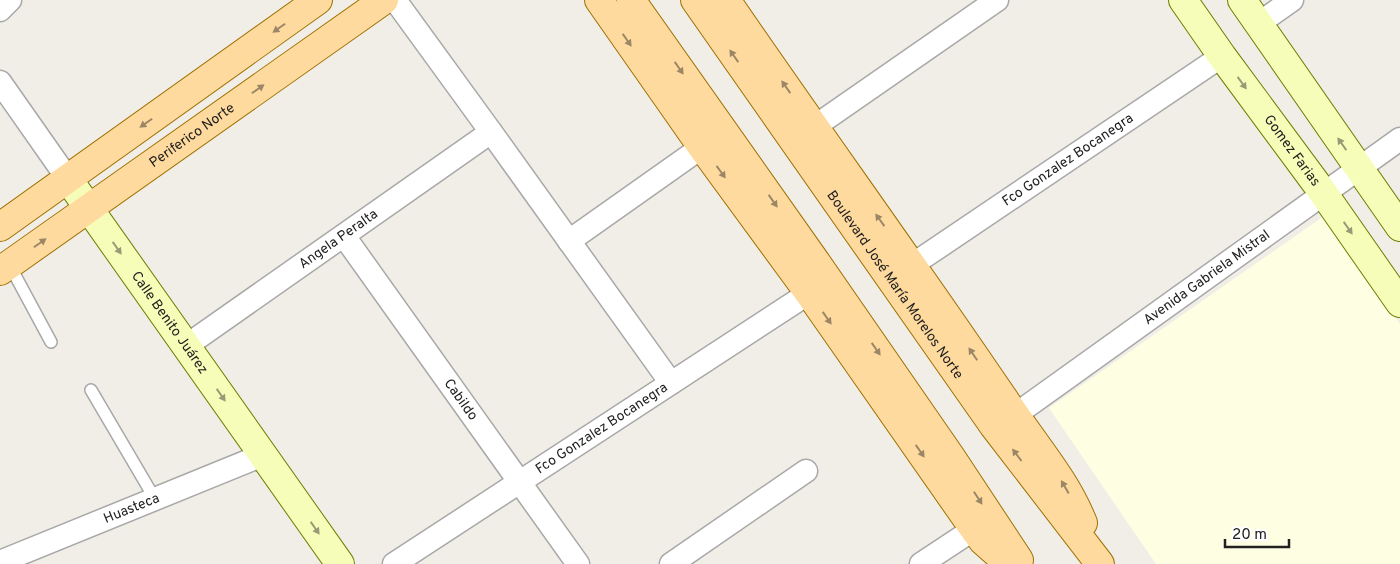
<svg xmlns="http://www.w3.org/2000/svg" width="1400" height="564" font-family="Overpass,sans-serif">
  <rect width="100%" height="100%" fill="#f1eee7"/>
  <path fill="#feffe2" d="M1324,216L1400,324V564H1156L1049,408Z"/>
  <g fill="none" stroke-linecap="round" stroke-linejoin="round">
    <defs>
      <path id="lane" d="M9,264L51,342
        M91,390L155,499"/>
      <g id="street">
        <path d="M395,0L491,132L671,383"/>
        <path d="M0,10L10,0"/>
        <path d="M1258,24L1292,0"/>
        <path d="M0,82L68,179"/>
        <path d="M814,127L997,0"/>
        <path id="s1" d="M344,236L578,564"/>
        <path d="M569,241L702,147"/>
        <path id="s2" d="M912,265L1222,56"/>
        <path id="s3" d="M186,346L491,132"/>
        <path id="s4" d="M1015,415L1400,139"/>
        <path id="s5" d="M0,562L263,455"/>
        <path id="s6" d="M394,564L809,293"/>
        <path d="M671,564L806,471"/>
        <path d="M921,564L974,529"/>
      </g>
      <g id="secondary">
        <path id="s7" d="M1183,0L1222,56L1324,194L1400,303"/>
        <path d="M1242,0L1400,227"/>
        <path id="s8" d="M68,179L340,564"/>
      </g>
      <g id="primary">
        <path d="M599,0L702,147L809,293L974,529L983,541L1009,564"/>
        <path d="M631,0L816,262L951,457L1019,560"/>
        <path id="s9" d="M695,0L993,425L1100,564"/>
        <path d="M726,0C809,121 895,240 978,361C995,386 1012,411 1030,436C1050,464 1070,490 1083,523"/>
        <path d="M0,227L318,0"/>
        <path id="s10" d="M0,271L384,0"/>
      </g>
    </defs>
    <use href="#lane" stroke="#a8a8a8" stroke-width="14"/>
    <use href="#street" stroke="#a8a8a8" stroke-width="25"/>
    <use href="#secondary" stroke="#6b7f00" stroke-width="30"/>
    <use href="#primary" stroke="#9d7100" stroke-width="30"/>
    <use href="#lane" stroke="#fff" stroke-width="11"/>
    <use href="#street" stroke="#fff" stroke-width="22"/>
    <use href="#secondary" stroke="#f6fdb9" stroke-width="28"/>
    <use href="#primary" stroke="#ffda9e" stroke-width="28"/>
  </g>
  <defs><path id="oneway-solid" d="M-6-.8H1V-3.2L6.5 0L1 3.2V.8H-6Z" transform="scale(1.25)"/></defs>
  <g fill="#9b8766">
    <use href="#oneway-solid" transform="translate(279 28) rotate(145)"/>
    <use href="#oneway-solid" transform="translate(627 40) rotate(55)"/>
    <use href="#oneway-solid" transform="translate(734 56) rotate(-125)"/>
    <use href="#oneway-solid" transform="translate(679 68) rotate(55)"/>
    <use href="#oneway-solid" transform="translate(786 87) rotate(-125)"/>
    <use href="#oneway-solid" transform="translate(258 89) rotate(-35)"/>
    <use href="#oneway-solid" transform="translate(146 123) rotate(145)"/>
    <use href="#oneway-solid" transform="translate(721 172) rotate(54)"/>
    <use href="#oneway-solid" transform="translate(773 201) rotate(55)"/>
    <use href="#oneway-solid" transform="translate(880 220) rotate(-126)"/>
    <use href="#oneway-solid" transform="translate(40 243) rotate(-35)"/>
    <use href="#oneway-solid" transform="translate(827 318) rotate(55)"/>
    <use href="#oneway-solid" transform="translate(876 349) rotate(55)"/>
    <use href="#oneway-solid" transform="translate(973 354) rotate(-124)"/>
    <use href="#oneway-solid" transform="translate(920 451) rotate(55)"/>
    <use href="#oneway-solid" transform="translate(1017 455) rotate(-127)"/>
    <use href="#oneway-solid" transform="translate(1065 487) rotate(-120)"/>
    <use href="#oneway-solid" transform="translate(978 498) rotate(57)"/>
  </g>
  <g fill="#969a75">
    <use href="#oneway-solid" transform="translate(1242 83) rotate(54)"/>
    <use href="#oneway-solid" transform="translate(1342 144) rotate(-125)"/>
    <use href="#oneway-solid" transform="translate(1348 228) rotate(55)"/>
    <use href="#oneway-solid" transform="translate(117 248) rotate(55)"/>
    <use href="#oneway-solid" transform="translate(221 395) rotate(55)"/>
    <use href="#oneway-solid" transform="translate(315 528) rotate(55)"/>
  </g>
  <g text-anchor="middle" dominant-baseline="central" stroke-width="5" stroke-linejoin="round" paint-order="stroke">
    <g font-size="14" fill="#212121" stroke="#fff">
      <text stroke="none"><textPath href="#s10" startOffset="235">Periferico Norte</textPath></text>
      <text stroke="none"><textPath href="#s7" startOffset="186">Gomez Farias</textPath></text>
      <text stroke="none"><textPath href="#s2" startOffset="188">Fco Gonzalez Bocanegra</textPath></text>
      <text stroke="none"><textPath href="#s3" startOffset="186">Angela Peralta</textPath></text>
      <text stroke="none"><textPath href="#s4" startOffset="236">Avenida Gabriela Mistral</textPath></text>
      <text stroke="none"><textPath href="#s9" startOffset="348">Boulevard José María Morelos Norte</textPath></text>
      <text stroke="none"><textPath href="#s8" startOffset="176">Calle Benito Juárez</textPath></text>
      <text stroke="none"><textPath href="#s1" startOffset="201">Cabildo</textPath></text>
      <text stroke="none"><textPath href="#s6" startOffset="248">Fco Gonzalez Bocanegra</textPath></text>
      <text stroke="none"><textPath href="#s5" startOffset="142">Huasteca</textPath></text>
    </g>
  </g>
  <path d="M1225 539v8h64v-8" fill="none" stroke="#212121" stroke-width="2.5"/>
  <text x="1232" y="539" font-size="15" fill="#212121" stroke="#ffffff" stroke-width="4" paint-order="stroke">20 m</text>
</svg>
